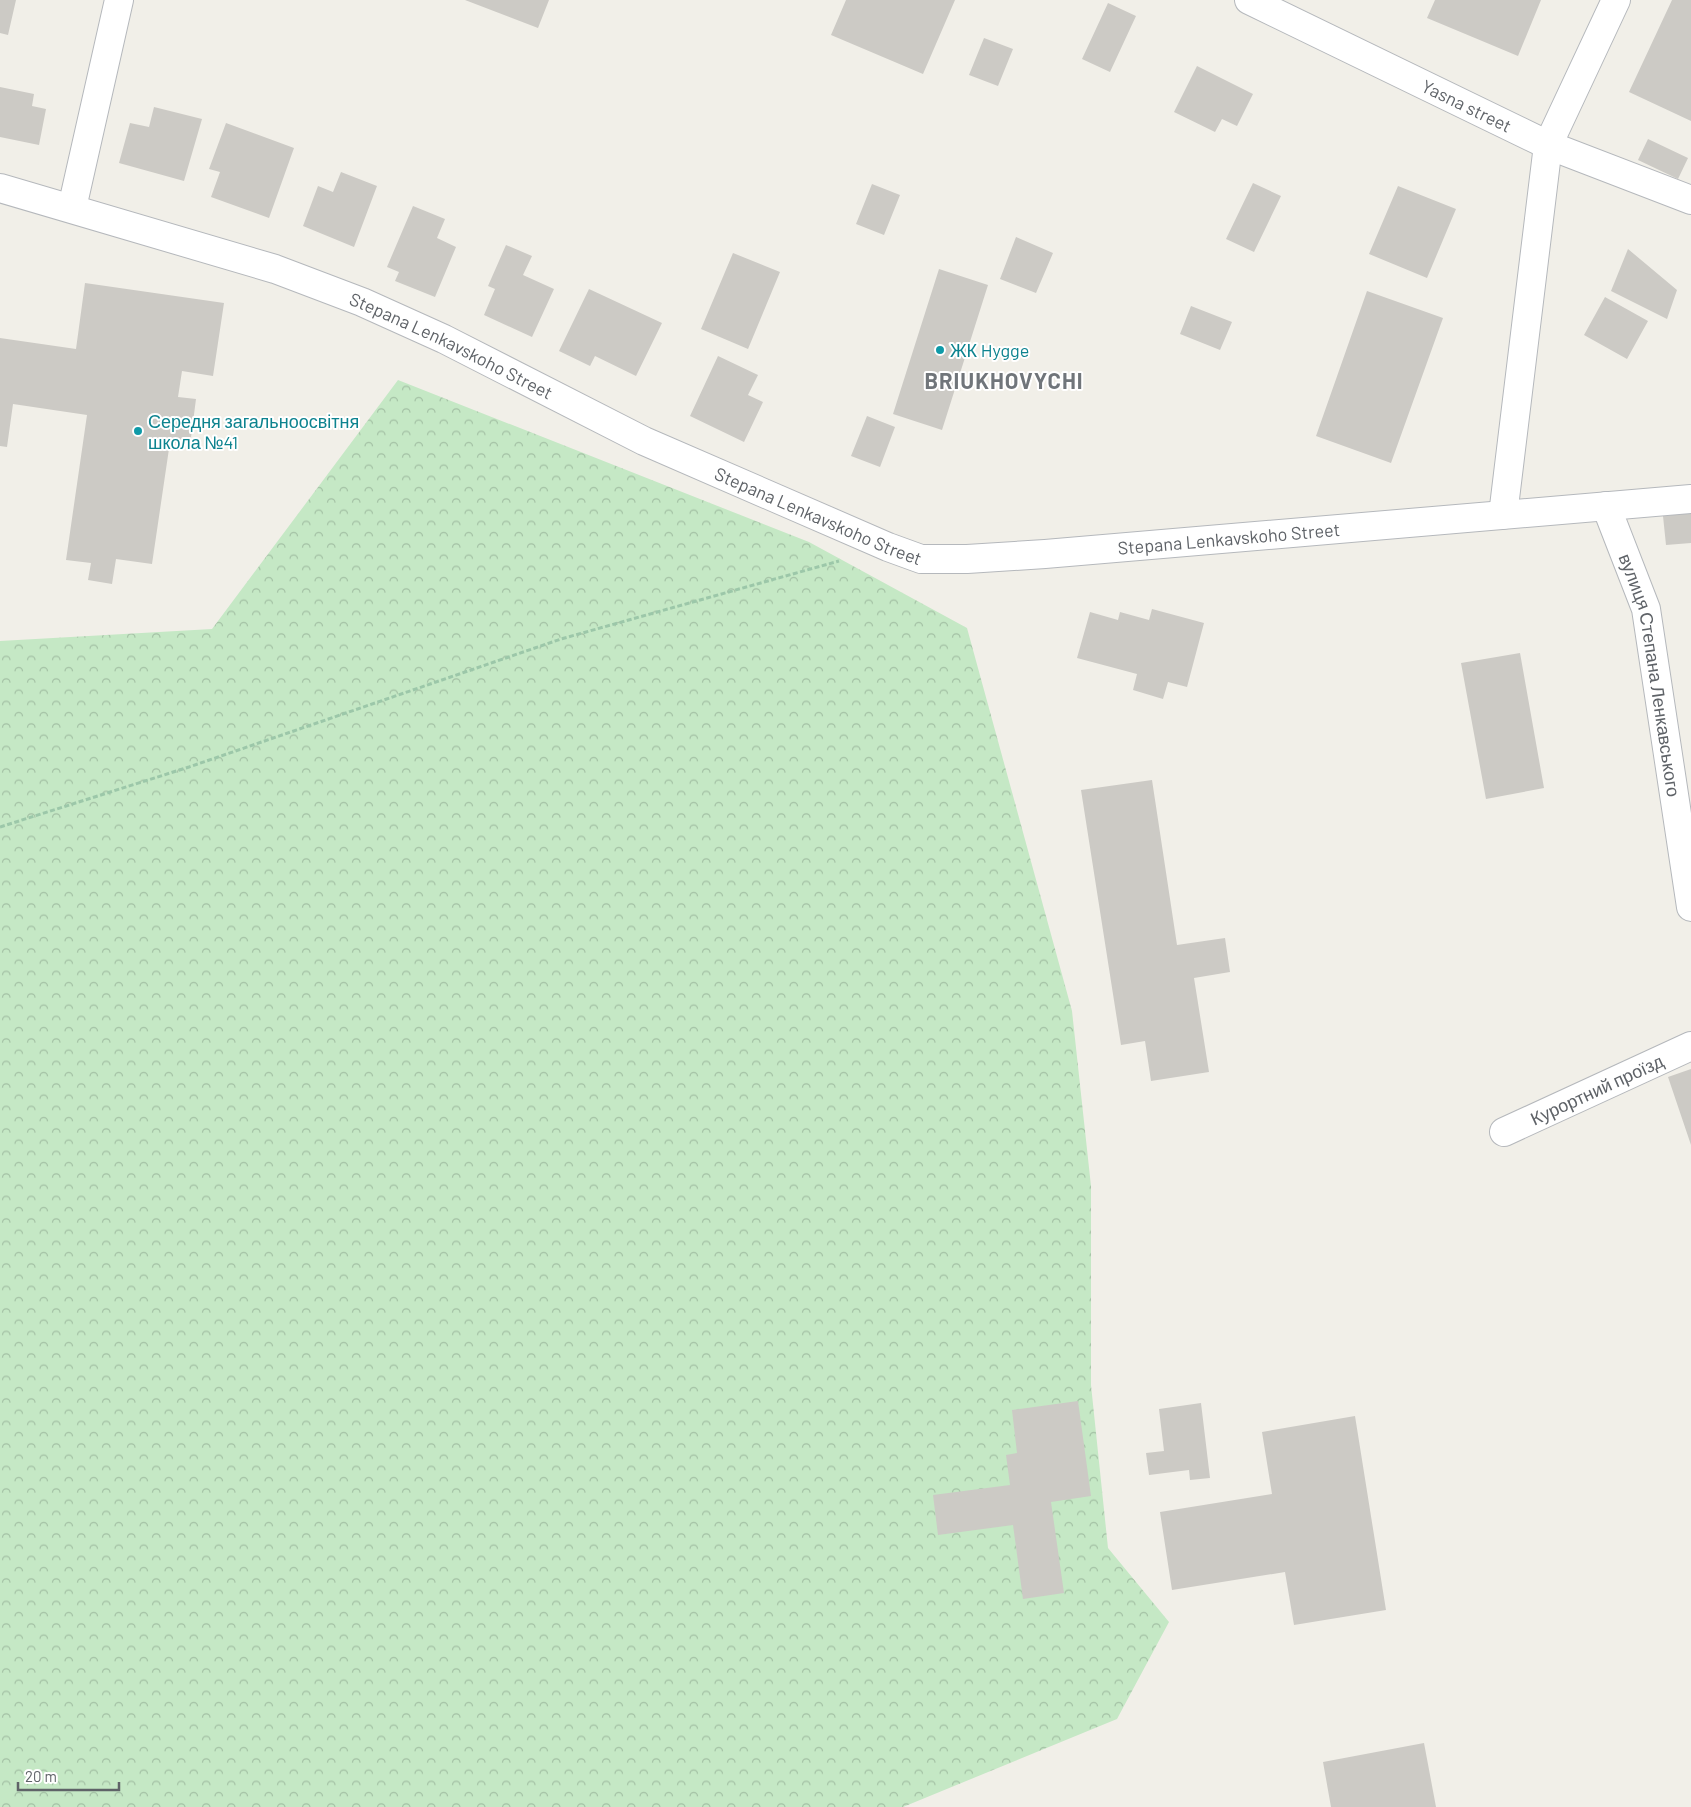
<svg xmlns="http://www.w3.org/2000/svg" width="1691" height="1807" font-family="Barlow,sans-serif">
  <defs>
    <pattern id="forest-crowns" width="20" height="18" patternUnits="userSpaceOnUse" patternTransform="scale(1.25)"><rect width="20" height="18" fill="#c5e8c5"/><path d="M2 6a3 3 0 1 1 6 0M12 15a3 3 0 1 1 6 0" fill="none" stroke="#a3c0a4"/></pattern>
  </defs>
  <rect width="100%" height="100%" fill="#f1efe8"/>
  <path fill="url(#forest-crowns)" d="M398,380L809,542L967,628L1072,1011L1091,1186V1385L1108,1548L1169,1622L1117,1719L903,1807H0V641L212,629Z"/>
  <path fill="#cccac5" d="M0,0H16L8,35L0,33Z
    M465,0H549L538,28Z
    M846,0H955L923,74L831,35Z
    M1435,0H1541L1518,56L1427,18Z
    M1672,0H1691V121L1629,92Z
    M1108,3L1136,16L1110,72L1082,59Z
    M984,38L1013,49L998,86L969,75Z
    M1197,66L1253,94L1237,126L1222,119L1215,132L1174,112Z
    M0,87L34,94L32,106L46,109L39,145L0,137Z
    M154,107L202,119L184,181L119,163L130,123L149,127Z
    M226,123L294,148L269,218L211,197L220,172L209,169Z
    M1648,139L1688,158L1678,179L1638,160Z
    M341,172L377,186L354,247L303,226L318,186L333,192Z
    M1253,183L1281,196L1254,252L1226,239Z
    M872,184L900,195L884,235L856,224Z
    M1398,186L1456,209L1427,278L1369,254Z
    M413,206L445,219L437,238L456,247L435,297L395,281L399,272L387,267Z
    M1016,237L1053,253L1036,293L1000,279Z
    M506,245L532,256L523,275L554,289L532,337L484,315L495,289L488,286Z
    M1628,249L1677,290L1667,319L1611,291Z
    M733,253L780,272L748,349L701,329Z
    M939,269L988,285L942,430L893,414Z
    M85,283L224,303L213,376L182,371L178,397L196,399L190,445L170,442L152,564L116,559L112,584L88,580L91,563L66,560L87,415L13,404L7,447L0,446V338L76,349Z
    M589,289L662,323L636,376L595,356L590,366L559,351Z
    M1367,291L1443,318L1391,463L1316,436Z
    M1605,297L1648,321L1627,359L1584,335Z
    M1191,306L1232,322L1220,350L1180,334Z
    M718,356L758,375L748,395L763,402L744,442L690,416Z
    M867,416L895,427L880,467L851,456Z
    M1691,513V543L1666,545L1663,516Z
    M1152,609L1204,623L1187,687L1168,682L1163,699L1133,690L1137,674L1077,658L1090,612L1118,620L1120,612L1149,620Z
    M1520,653L1544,788L1486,799L1461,663Z
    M1152,780L1177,945L1225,938L1230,972L1194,978L1209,1072L1151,1081L1145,1041L1121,1045L1081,790Z
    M1691,1069V1145L1668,1077Z
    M1078,1401L1091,1496L1051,1502L1064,1593L1023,1599L1013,1525L938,1535L933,1495L1010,1485L1006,1455L1017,1453L1012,1410Z
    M1201,1403L1210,1478L1190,1480L1189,1470L1149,1475L1146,1453L1164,1451L1159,1409Z
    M1355,1416L1386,1610L1294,1625L1285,1572L1172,1590L1160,1512L1272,1494L1262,1432Z
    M1424,1743L1436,1807H1331L1323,1762Z"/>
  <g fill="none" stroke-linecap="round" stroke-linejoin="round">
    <defs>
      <g id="minor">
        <path id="s1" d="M1249,0L1548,145L1691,200"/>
        <path id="s2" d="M0,188L275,269L362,302L444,339L644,441L888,547L921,559H967L1045,554L1691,499"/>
        <path d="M72,208L119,0"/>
        <path id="s3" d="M1606,506L1646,609L1691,907"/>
        <path d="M1503,515L1548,145L1616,0"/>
        <path id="s4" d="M1504,1132L1691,1046"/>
      </g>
    </defs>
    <use href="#minor" stroke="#b5b8bc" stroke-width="30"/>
    <path stroke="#9cc7a9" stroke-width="3" stroke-dasharray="5 2.5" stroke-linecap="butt" d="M0,827L189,767L561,639L839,561"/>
    <use href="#minor" stroke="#fff" stroke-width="28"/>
  </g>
  <g fill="#0f9aa8" stroke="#fff" stroke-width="2">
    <circle cx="940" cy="350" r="5"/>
    <circle cx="138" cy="431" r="5"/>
  </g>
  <g text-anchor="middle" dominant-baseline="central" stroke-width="4" stroke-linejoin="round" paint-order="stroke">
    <g font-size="18" fill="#5f6368" stroke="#fff">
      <text stroke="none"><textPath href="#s1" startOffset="242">Yasna street</textPath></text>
      <text stroke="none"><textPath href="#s2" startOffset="479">Stepana Lenkavskoho Street</textPath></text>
      <text stroke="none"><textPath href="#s2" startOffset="884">Stepana Lenkavskoho Street</textPath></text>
      <text stroke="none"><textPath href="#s2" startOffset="1304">Stepana Lenkavskoho Street</textPath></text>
      <text stroke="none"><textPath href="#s3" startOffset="176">вулиця Степана Ленкавського</textPath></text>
      <text stroke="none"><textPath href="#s4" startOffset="102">Курортний проїзд</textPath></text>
    </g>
    <g font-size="18" fill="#0d838f" stroke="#fff" text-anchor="start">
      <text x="950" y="350">ЖК Hygge</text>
      <text x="148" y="421">Середня загальноосвітня<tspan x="148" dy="21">школа №41</tspan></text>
    </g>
    <g font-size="22" font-weight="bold" letter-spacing="1" fill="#70757a" stroke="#fff">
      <text x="1004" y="380">BRIUKHOVYCHI</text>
    </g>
  </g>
  <path d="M18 1782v8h101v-8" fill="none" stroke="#5f6368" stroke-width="2.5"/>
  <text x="25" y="1782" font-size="15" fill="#5f6368" stroke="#ffffff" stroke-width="4" paint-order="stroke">20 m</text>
</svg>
